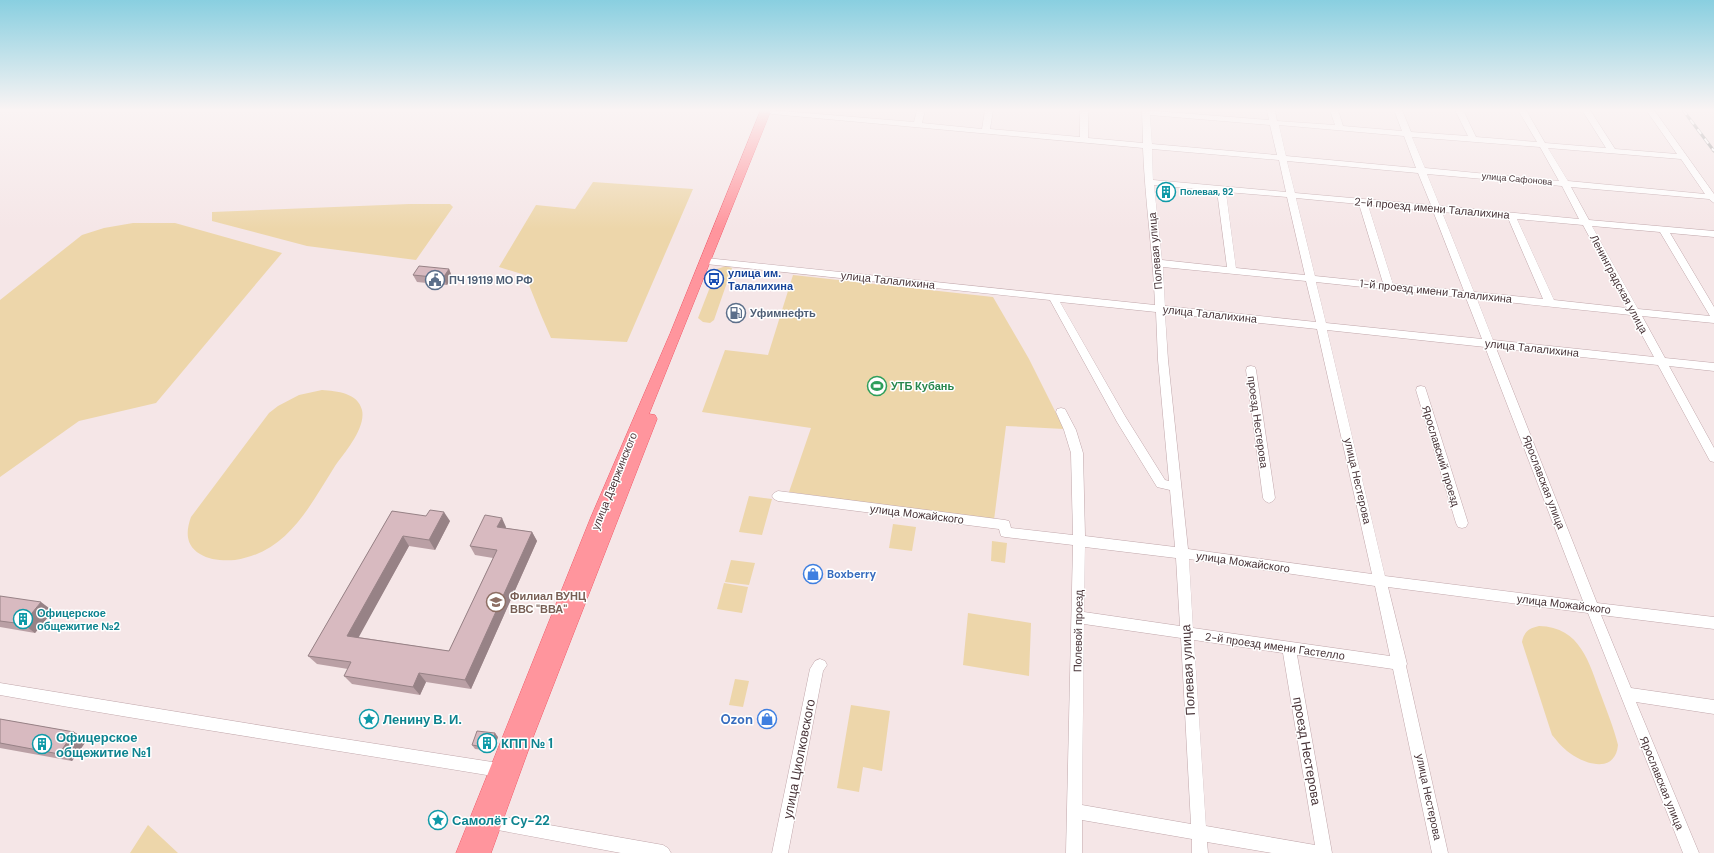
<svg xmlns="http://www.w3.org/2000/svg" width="1714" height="853" font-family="'DM Sans',sans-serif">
  <rect width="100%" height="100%" fill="#f5e6e7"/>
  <path fill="#edd6aa" d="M593,182L693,189L627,342L551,338L541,315L525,275L499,267L536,205L575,209Z
    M409,204H450L453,207L416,260L307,246L212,221V212Z
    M133,223H175L282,253L156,403L79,421L0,477V300L82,235L104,228Z
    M726,266L732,268L714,320L710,323L703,322L698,318L717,269Z
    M793,275L993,297L1029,359L1064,429L1006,426L994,520L789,492L811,428L702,412L725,350L768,355Z
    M322,390C337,391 358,393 362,410C366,428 345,452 335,466C309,507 288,552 235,560C223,561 209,560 200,554C185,545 186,531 191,517L269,413L278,406L299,395Z
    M749,496L772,499L762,535L739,532Z
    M893,524L916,527L912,551L889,548Z
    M992,541L1007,543L1005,563L991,561Z
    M731,560L755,563L749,585L725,582Z
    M724,583L748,587L742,613L717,609Z
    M968,613L1031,623L1029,676L963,665Z
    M1539,626C1581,627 1589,663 1601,695C1607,712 1614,728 1618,745C1615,775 1583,764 1567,751C1561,746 1557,741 1552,735L1522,642C1524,632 1529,628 1539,626Z
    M735,679L749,681L743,707L729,705Z
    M851,705L890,711L882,771L863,767L859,792L837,788Z
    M148,825L178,853H130Z"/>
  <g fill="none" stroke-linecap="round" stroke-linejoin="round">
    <defs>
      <path id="minor" d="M770,110L914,122L917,110H925L922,123L982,129L985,110H993L990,129L1080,137V110H1088V138L1143,143L1142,110L1269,120L1267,110H1275L1277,121L1335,125L1330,110H1338L1343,126L1402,131L1394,110H1402L1411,132L1468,136L1455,110H1463L1476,137L1537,142L1518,110H1526L1545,143L1606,148L1582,110H1590L1615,149L1677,154L1646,110H1654L1714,194V203L1709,199L1571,187L1589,220L1714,231V237L1670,233L1714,307V323L1642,316L1665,358L1714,363V371L1669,366L1714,448V462L1710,461L1658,365L1496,348L1597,603L1714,617V629L1601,615L1631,688L1714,700V714L1636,702L1699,853H1683L1588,613L1388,587L1407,664L1406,666L1448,853H1432L1393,669L1297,655L1332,853H1272L1207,842L1208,853H1192V839L1082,820V853H1066L1073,545L1005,537L1001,536L999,529L778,501L774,499L772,496L774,493L778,491L1005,520L1009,521L1011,528L1073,535L1071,453L1064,430L1056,412L1057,409L1061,408L1065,409L1076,430L1083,453L1085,536L1175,547L1170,490L1157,487L1117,422L1050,300L706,264L701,261L706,258L1155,305C1153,252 1145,201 1143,148L772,114L768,112ZM1150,115L1270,125L1277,155L1152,144ZM1279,125L1404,136L1416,168L1286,156ZM1412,137L1540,147L1559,181L1425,168ZM1548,148L1681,159L1705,194L1568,181ZM1152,149L1279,160L1286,192L1153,180ZM1287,161L1418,173L1431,205L1295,193ZM1427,174L1562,186L1579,219L1440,206ZM1154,185L1217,191L1227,267L1162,260ZM1226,192L1287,197L1305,275L1236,268ZM1296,198L1359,204L1383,283L1315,276ZM1368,205L1433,211L1464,291L1393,284ZM1442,212L1508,218L1543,299L1474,292ZM1517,219L1583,225L1627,308L1554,300ZM1592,226L1660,232L1710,316L1638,309ZM1163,267L1306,281L1316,322L1165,306ZM1316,282L1466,298L1482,339L1326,323ZM1477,299L1631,315L1654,357L1493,340ZM1060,302L1156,312L1158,360L1169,481L1165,480L1125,416ZM1165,313L1317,329L1372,574L1188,549L1168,360ZM1327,330L1485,347L1583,601L1385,576ZM1085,547L1176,558L1180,626L1084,612ZM1189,559L1375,586L1390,656L1193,628ZM1084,624L1181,638L1191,824L1082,805ZM1194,640L1283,653L1315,845L1206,826Z
        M1251,366L1255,367L1256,370L1275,498L1273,501L1269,503L1265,501L1263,498L1246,370L1247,367Z
        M1421,386L1425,387L1426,390L1468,523L1466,527L1462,528L1458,527L1456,523L1416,390L1417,387Z
        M820,659L825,661L827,665L823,671L788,853H772L810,669L815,661Z
        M0,683L319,735L505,764L510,766L512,771L510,776L505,778C337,750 168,725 0,695Z
        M487,814L663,845L668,848L671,853H621L487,828L482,826L480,821L482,816Z"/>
      <path id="major" d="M761,110H771L649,414L655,415L657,419L532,740L491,853H456L591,517L670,334Z"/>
    </defs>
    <use href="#minor" stroke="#c1a7ab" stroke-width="1"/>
    <use href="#major" stroke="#f05967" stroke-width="1"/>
    <use href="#minor" fill="#fff" fill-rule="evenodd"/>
    <use href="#major" fill="#ff959d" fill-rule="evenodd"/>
    <defs>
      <path id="rail" d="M1683,110L1714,151"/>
    </defs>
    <use href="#rail" stroke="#969696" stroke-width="3"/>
    <use href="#rail" stroke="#fff" stroke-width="2" stroke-dasharray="6" stroke-linecap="butt"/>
  </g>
  <path fill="#baa0a5" d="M449,269L452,277L447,285L417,282L413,275Z
    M392,511L450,521L435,550L409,546L358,637L449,651L493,558L475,555L470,546L506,527V528L532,532L537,541L471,689L426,682L420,695L352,684L344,676L348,669L317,664L308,656Z
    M0,596L53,611L35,633L0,627Z
    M0,719L74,732L87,740L72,761L0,748Z
    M498,737L493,751L475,749L472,745Z"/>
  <path fill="#978286" d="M449,269L452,277L447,285L443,278Z
    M444,512L450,521L435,550L429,540Z
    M502,518L506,527L502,536L497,527Z
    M532,532L537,541L471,689L465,680Z
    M403,536L409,546L355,644L347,636Z
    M41,602L53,611L35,633L23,624Z
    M419,673L426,682L420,695L413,687Z
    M74,732L87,740L72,761L59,754Z
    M495,733L498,737L493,751L490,748Z"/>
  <path fill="#d8bac0" stroke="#978286" d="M419,266L449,269L443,278L413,275Z
    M430,510L444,512L429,540L403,536L347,636L449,651L497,550L470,546L485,515L502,518L497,527L532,532L465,680L419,673L413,687L344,676L351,662L308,656L392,511L426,516Z
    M0,596L41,602L23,624L0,621Z
    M0,719L74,732L59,754L0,743Z
    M477,731L495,733L490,748L472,745Z"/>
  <linearGradient id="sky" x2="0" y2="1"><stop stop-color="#89cfe0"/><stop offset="0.48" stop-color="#faf4f4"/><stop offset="1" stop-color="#faf4f4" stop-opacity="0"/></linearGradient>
  <rect width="1714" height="229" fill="url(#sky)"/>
  <defs>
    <symbol id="building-ring" viewBox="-11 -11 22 22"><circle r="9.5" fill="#fff" stroke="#0f9aa8" stroke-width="1.5"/><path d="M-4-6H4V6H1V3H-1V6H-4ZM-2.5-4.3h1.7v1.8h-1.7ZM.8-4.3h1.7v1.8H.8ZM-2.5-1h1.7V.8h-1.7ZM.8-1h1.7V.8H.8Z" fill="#0f9aa8"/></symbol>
    <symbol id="bus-ring" viewBox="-11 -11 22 22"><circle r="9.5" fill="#fff" stroke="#1a4fb4" stroke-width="1.5"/><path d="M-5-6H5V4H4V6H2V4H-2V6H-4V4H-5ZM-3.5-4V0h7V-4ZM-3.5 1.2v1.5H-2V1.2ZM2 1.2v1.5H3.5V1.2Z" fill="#1a4fb4"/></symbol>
    <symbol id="civic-ring" viewBox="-11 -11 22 22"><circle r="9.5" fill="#fff" stroke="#5c6f8a" stroke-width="1.5"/><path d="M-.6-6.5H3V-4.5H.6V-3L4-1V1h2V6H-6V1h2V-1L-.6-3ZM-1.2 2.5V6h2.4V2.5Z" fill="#5c6f8a"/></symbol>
    <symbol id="fuel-ring" viewBox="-11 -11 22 22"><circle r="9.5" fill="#fff" stroke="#5c6f8a" stroke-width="1.5"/><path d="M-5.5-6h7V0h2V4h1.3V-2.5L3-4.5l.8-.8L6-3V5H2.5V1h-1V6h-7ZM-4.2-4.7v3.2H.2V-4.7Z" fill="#5c6f8a"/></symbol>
    <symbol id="stadium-ring" viewBox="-11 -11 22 22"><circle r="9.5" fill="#fff" stroke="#2e9e5b" stroke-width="1.5"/><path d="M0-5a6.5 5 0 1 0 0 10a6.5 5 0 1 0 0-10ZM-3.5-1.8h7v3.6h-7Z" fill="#2e9e5b"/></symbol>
    <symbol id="shop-ring" viewBox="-11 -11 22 22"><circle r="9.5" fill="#fff" stroke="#3f7fe0" stroke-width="1.5"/><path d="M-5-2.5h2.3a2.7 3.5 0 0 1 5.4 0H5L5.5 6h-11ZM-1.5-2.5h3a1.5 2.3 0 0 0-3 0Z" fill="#3f7fe0"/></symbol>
    <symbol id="university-ring" viewBox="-11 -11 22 22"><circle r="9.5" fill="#fff" stroke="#8d6e63" stroke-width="1.5"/><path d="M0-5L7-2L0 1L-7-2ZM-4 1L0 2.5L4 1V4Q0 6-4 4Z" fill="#8d6e63"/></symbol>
    <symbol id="sight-ring" viewBox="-11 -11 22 22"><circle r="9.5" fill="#fff" stroke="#0f9aa8" stroke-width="1.5"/><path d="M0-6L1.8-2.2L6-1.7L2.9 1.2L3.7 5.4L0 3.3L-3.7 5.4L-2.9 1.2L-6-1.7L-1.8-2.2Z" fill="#0f9aa8"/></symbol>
  </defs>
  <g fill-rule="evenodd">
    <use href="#building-ring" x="1155" y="181" width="22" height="22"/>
    <use href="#bus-ring" x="703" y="268" width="22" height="22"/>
    <use href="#civic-ring" x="424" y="269" width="22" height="22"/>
    <use href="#fuel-ring" x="725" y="302" width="22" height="22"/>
    <use href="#stadium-ring" x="866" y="375" width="22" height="22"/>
    <use href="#shop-ring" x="802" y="563" width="22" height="22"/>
    <use href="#university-ring" x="485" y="591" width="22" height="22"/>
    <use href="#building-ring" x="12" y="608" width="22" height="22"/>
    <use href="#sight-ring" x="358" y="708" width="22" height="22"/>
    <use href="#shop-ring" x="756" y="708" width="22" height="22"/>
    <use href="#building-ring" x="476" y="732" width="22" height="22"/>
    <use href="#building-ring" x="31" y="733" width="22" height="22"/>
    <use href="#sight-ring" x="427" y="809" width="22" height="22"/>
  </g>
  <g text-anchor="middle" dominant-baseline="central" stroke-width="3" stroke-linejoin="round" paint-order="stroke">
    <g font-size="9" fill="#483438" stroke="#fff">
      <text transform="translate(1517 179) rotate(5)">улица Сафонова</text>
    </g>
    <g font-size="9" font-weight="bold" fill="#0d838f" stroke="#fff" text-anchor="start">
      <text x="1180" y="192">Полевая, 92</text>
    </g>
    <g font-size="11" fill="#483438" stroke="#fff">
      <text transform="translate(1432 208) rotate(5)">2-й проезд имени Талалихина</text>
      <text transform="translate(1155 251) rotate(-95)">Полевая улица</text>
      <text transform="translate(888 280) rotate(6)">улица Талалихина</text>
      <text transform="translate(1619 284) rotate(62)">Ленинградская улица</text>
      <text transform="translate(1436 291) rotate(6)">1-й проезд имени Талалихина</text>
      <text transform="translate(1210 314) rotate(6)">улица Талалихина</text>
      <text transform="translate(1532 348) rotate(6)">улица Талалихина</text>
      <text transform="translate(1258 422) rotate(82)">проезд Нестерова</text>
      <text transform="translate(1441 456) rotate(73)">Ярославский проезд</text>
      <text transform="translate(614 481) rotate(-68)">улица Дзержинского</text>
      <text transform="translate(1358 481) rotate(77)">улица Нестерова</text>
      <text transform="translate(1544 482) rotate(69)">Ярославская улица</text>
      <text transform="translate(917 514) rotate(7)">улица Можайского</text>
      <text transform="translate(1243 562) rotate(8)">улица Можайского</text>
      <text transform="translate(1564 604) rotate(7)">улица Можайского</text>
      <text transform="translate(1078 631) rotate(-89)">Полевой проезд</text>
      <text transform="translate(1275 646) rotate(8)">2-й проезд имени Гастелло</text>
      <text transform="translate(1662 783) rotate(68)">Ярославская улица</text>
      <text transform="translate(1429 797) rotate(78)">улица Нестерова</text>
    </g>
    <g font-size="11" font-weight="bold" fill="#164399" stroke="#fff" text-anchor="start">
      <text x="728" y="273">улица им.<tspan x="728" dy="13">Талалихина</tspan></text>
    </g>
    <g font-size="11" font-weight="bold" fill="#4e5e75" stroke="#fff" text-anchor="start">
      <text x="449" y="280">ПЧ 19119 МО РФ</text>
      <text x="750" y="313">Уфимнефть</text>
    </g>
    <g font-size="11" font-weight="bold" fill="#27864d" stroke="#fff" text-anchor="start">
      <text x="891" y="386">УТБ Кубань</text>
    </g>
    <g font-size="11" font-weight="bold" fill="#366cbe" stroke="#fff" text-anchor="start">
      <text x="827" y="574">Boxberry</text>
    </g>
    <g font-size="11" font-weight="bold" fill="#785e54" stroke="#fff" text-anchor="start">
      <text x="510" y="596">Филиал ВУНЦ<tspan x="510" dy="13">ВВС "ВВА"</tspan></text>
    </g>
    <g font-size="11" font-weight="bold" fill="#0d838f" stroke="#fff" text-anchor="start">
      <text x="37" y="613">Офицерское<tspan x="37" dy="13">общежитие №2</tspan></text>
    </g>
    <g font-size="13" fill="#483438" stroke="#fff">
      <text transform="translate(1188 670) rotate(-93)">Полевая улица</text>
      <text transform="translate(1307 751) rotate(80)">проезд Нестерова</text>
      <text transform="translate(799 759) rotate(-79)">улица Циолковского</text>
    </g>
    <g font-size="13" font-weight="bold" fill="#0d838f" stroke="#fff" text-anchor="start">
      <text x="383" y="719">Ленину В. И.</text>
      <text x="56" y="737">Офицерское<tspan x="56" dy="15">общежитие №1</tspan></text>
      <text x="501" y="743">КПП № 1</text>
      <text x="452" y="820">Самолёт Су-22</text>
    </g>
    <g font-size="13" font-weight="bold" fill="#366cbe" stroke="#fff" text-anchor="end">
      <text x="753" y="719">Ozon</text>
    </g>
  </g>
</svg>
